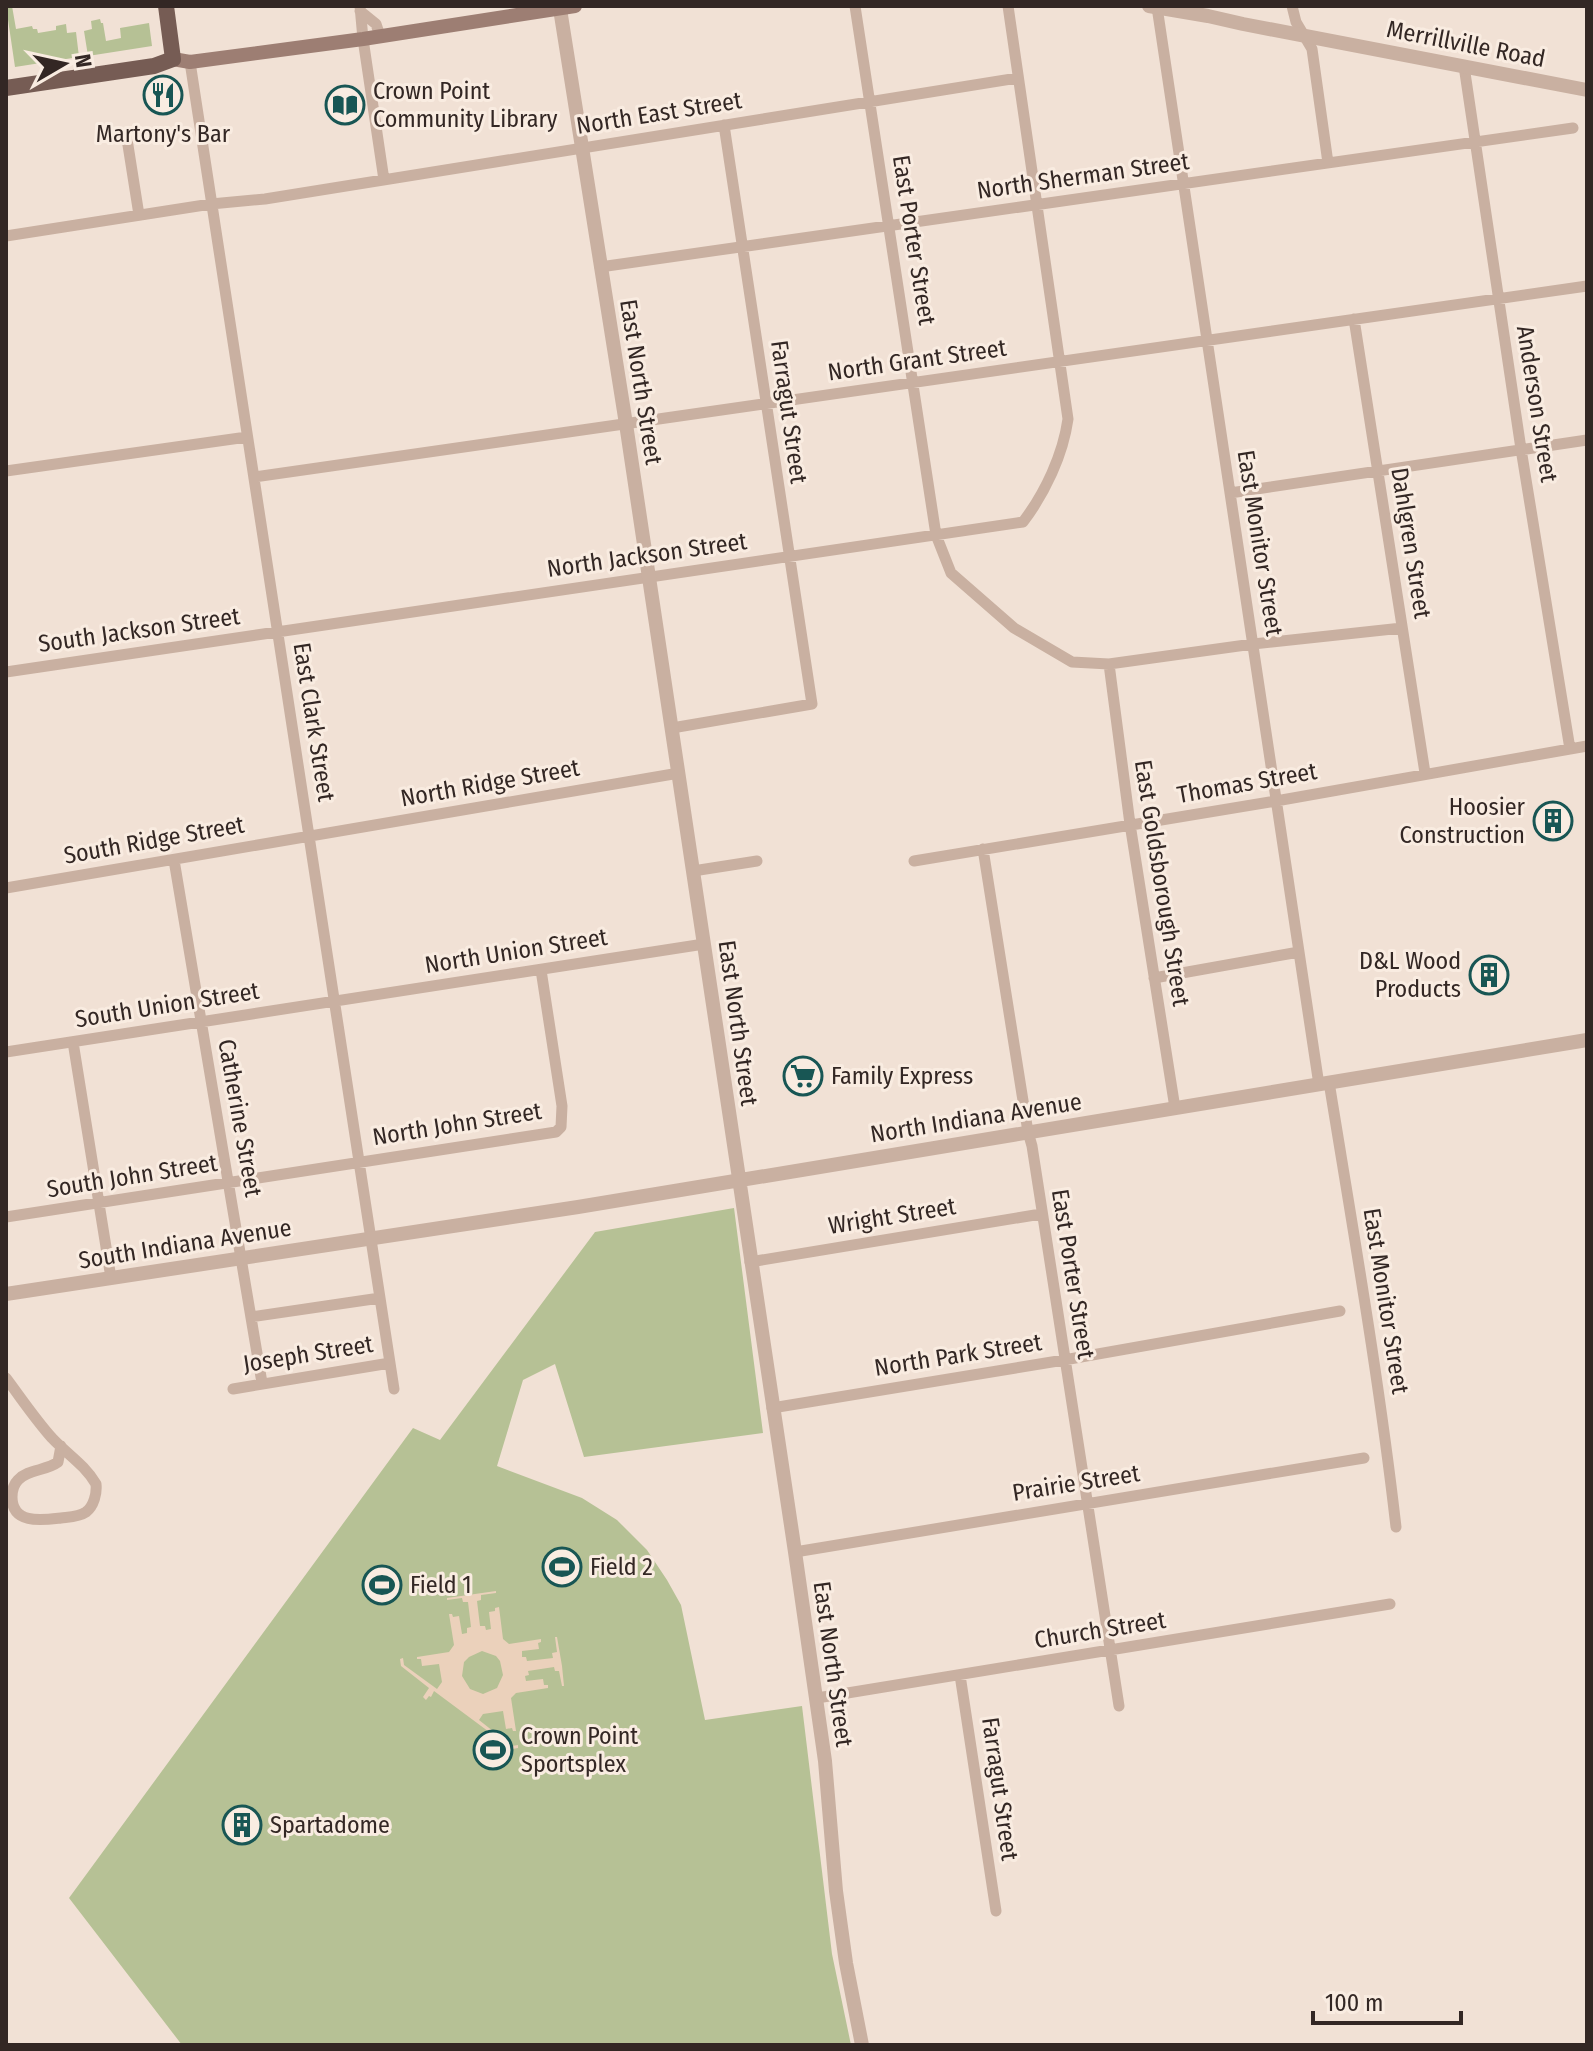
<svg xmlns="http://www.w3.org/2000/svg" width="1593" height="2051" font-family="'Fira Sans Condensed',sans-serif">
  <rect width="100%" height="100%" fill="#f1e1d5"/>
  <path fill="#b6c195" d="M6,6H12L16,29L32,26L33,29H37L38,33L56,30V26L66,24L67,33L76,32L79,57L15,67Z
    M100,19L101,23H103L106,41L121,38L120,28L149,23L152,46L88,56L84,31L92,29L91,21Z
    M734,1208L763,1433L584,1457L555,1364L523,1380L497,1466L582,1498L617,1520L647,1550L667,1580L681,1605L705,1720L802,1706L832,1954L851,2045H182L69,1898L413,1428L440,1440L595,1232Z"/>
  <path fill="#ebd1bb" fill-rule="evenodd" d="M496,1591V1593L481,1595V1600L477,1601L480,1626H485L486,1630L491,1629L489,1612L495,1611V1608L499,1607L503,1639L509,1644L541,1639V1642L538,1643L539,1649L522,1651V1657H526L527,1661L553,1658L552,1653L557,1652L555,1637H557L562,1666L564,1686H562L559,1671H555L554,1667L528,1671L529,1675L525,1676L526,1681L543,1679L544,1685H548V1688L516,1693L511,1698L516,1731H513L512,1728L506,1729L503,1711L483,1714L479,1720L512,1746L518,1745V1748L512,1749L434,1691L431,1697L429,1696L426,1700L423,1697L429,1688L401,1666L400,1659L403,1658L404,1665L437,1689L442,1682L439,1664L422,1666L421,1659H417V1657L449,1652L454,1645L449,1614H452L453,1617L459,1616L462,1634L467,1633V1628L471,1627L468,1602H463L462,1598L447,1600V1598ZM482,1651L496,1656L500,1661L503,1675L497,1688L483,1694L470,1689L462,1676L464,1662L469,1657Z"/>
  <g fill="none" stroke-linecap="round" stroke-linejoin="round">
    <path stroke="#c9b0a1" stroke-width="11" d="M360,6L363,39L384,180
      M855,6L936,535L951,573L1014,628L1072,662L1109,664L1253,644L1402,628
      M1292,6L1296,22L1312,49L1328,163
      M1157,7L1319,1085
      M360,11L376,24L380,36
      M190,62L394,1389
      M1464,66L1521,449L1570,749
      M127,139L139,215
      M6,236L211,204L265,199L1018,78
      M600,267L1573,128
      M1354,319L1425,773
      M6,471L247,437
      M254,477L1587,286
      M1230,493L1587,440
      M1109,664L1130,824L1175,1108
      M6,672L1023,522C1045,493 1063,455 1068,419L1008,6
      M672,728L812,704L724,125
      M983,849L1028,1132L1032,1146L1119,1706
      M174,860L262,1383
      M914,861L1276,801L1587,746
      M693,871L757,861
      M6,888L679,773
      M1154,978L1299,952
      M73,1042L111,1278
      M6,1052L704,944
      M1329,1082C1353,1230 1379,1378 1396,1527
      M6,1217L556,1132L561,1127L562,1106L541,970
      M750,1262L1041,1214
      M251,1317L380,1298
      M6,1378C21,1398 35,1419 52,1438C67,1454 85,1465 96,1484C97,1493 94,1506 86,1512C79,1517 69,1517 61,1518C43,1520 12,1525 12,1497C12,1491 14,1484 18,1480C28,1469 46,1471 58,1462L61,1446
      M233,1389L390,1363
      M772,1408L1064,1360L1340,1311
      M795,1552L1364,1458
      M960,1675L996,1911
      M817,1698L1390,1604"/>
    <path stroke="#c9b0a1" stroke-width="14" d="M1149,6L1208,16L1243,24L1587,90
      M560,9L626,424L795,1552L825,1761L836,1891L846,1963L862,2045
      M6,1294L578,1207L1587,1040"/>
    <path stroke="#9d7e73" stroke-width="14" d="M173,59L190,62L363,39L575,6"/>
    <path stroke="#765c54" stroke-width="16" d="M6,88L154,66L173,59L166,6"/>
  </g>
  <defs>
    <symbol id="restaurant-ring" viewBox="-11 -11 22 22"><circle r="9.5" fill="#f9ece1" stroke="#185654" stroke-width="1.5"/><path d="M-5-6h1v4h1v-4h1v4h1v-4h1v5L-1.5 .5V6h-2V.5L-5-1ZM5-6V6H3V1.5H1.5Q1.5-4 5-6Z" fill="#185654"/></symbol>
    <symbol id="library-ring" viewBox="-11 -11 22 22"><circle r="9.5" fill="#f9ece1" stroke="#185654" stroke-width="1.5"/><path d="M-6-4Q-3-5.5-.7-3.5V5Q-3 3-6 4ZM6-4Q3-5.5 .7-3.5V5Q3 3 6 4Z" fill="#185654"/></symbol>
    <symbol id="building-ring" viewBox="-11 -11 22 22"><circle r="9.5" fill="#f9ece1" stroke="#185654" stroke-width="1.5"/><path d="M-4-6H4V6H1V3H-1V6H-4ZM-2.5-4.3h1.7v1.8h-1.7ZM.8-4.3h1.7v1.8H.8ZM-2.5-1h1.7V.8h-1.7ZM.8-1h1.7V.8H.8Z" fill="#185654"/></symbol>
    <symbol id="supermarket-ring" viewBox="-11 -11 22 22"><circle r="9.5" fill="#f9ece1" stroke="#185654" stroke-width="1.5"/><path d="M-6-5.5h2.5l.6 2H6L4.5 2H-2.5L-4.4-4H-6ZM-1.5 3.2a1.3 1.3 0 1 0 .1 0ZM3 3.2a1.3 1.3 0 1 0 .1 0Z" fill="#185654"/></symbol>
    <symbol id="stadium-ring" viewBox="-11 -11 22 22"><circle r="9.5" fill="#f9ece1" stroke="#185654" stroke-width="1.5"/><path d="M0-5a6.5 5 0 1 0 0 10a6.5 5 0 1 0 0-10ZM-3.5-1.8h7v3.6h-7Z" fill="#185654"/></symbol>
  </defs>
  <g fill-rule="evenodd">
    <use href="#restaurant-ring" x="141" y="73" width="44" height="44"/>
    <use href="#library-ring" x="323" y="83" width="44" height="44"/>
    <use href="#building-ring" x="1531" y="799" width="44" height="44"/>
    <use href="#building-ring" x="1467" y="953" width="44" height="44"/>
    <use href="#supermarket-ring" x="781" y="1054" width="44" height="44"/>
    <use href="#stadium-ring" x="540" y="1545" width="44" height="44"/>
    <use href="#stadium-ring" x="360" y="1563" width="44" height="44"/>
    <use href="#stadium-ring" x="471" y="1728" width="44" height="44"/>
    <use href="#building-ring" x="220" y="1803" width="44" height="44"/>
  </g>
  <g text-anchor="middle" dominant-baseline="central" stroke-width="6" stroke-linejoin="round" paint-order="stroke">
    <g font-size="24" fill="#332724" stroke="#f9ece1">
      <text transform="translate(1466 44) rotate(11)">Merrillville Road</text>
      <text transform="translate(659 113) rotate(-9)">North East Street</text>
      <text transform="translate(1083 176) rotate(-8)">North Sherman Street</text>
      <text transform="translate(914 240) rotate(81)">East Porter Street</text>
      <text transform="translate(917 360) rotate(-8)">North Grant Street</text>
      <text transform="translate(641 382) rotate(81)">East North Street</text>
      <text transform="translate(1537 404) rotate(81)">Anderson Street</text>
      <text transform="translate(789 412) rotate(82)">Farragut Street</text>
      <text transform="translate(1260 543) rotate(81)">East Monitor Street</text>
      <text transform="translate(1411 543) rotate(81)">Dahlgren Street</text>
      <text transform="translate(647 555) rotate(-8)">North Jackson Street</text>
      <text transform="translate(139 630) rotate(-8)">South Jackson Street</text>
      <text transform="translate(314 722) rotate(81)">East Clark Street</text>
      <text transform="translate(490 783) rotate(-10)">North Ridge Street</text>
      <text transform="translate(1247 783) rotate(-10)">Thomas Street</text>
      <text transform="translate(154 840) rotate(-10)">South Ridge Street</text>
      <text transform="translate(1162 883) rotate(81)">East Goldsborough Street</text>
      <text transform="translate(516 951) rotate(-9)">North Union Street</text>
      <text transform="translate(167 1005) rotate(-9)">South Union Street</text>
      <text transform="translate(738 1023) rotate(82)">East North Street</text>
      <text transform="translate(240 1118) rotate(80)">Catherine Street</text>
      <text transform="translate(976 1118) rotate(-9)">North Indiana Avenue</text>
      <text transform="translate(457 1124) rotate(-9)">North John Street</text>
      <text transform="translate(132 1176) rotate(-9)">South John Street</text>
      <text transform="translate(892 1216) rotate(-9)">Wright Street</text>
      <text transform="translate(185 1244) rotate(-9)">South Indiana Avenue</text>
      <text transform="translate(1073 1274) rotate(81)">East Porter Street</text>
      <text transform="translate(1386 1301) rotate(81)">East Monitor Street</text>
      <text transform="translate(308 1354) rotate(-9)">Joseph Street</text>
      <text transform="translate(958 1355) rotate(-9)">North Park Street</text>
      <text transform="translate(1076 1483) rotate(-9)">Prairie Street</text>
      <text transform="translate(1100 1630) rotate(-9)">Church Street</text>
      <text transform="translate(833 1664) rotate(82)">East North Street</text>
      <text transform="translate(1000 1789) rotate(82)">Farragut Street</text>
    </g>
    <g font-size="24" fill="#332724" stroke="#f9ece1" text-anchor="start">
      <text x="373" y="91">Crown Point<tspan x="373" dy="28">Community Library</tspan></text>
      <text x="163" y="134" text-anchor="middle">Martony's Bar</text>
      <text x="1525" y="807" text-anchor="end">Hoosier<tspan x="1525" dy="28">Construction</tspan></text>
      <text x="1461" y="961" text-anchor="end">D&amp;L Wood<tspan x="1461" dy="28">Products</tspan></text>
      <text x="831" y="1076">Family Express</text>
      <text x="590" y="1567">Field 2</text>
      <text x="410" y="1585">Field 1</text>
      <text x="521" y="1736">Crown Point<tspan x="521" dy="28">Sportsplex</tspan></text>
      <text x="270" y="1825">Spartadome</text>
    </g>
  </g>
  <rect width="1593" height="2051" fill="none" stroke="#332724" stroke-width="16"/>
  <g transform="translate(64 64) rotate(81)" stroke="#f9ece1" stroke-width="6" paint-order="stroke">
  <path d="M0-6L14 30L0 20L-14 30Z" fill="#332724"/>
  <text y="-12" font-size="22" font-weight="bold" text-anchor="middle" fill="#332724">N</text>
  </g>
  <path d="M1313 2011v12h148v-12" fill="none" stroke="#332724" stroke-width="4"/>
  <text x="1325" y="2011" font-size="24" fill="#332724" stroke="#f9ece1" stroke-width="6" paint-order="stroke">100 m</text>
</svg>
